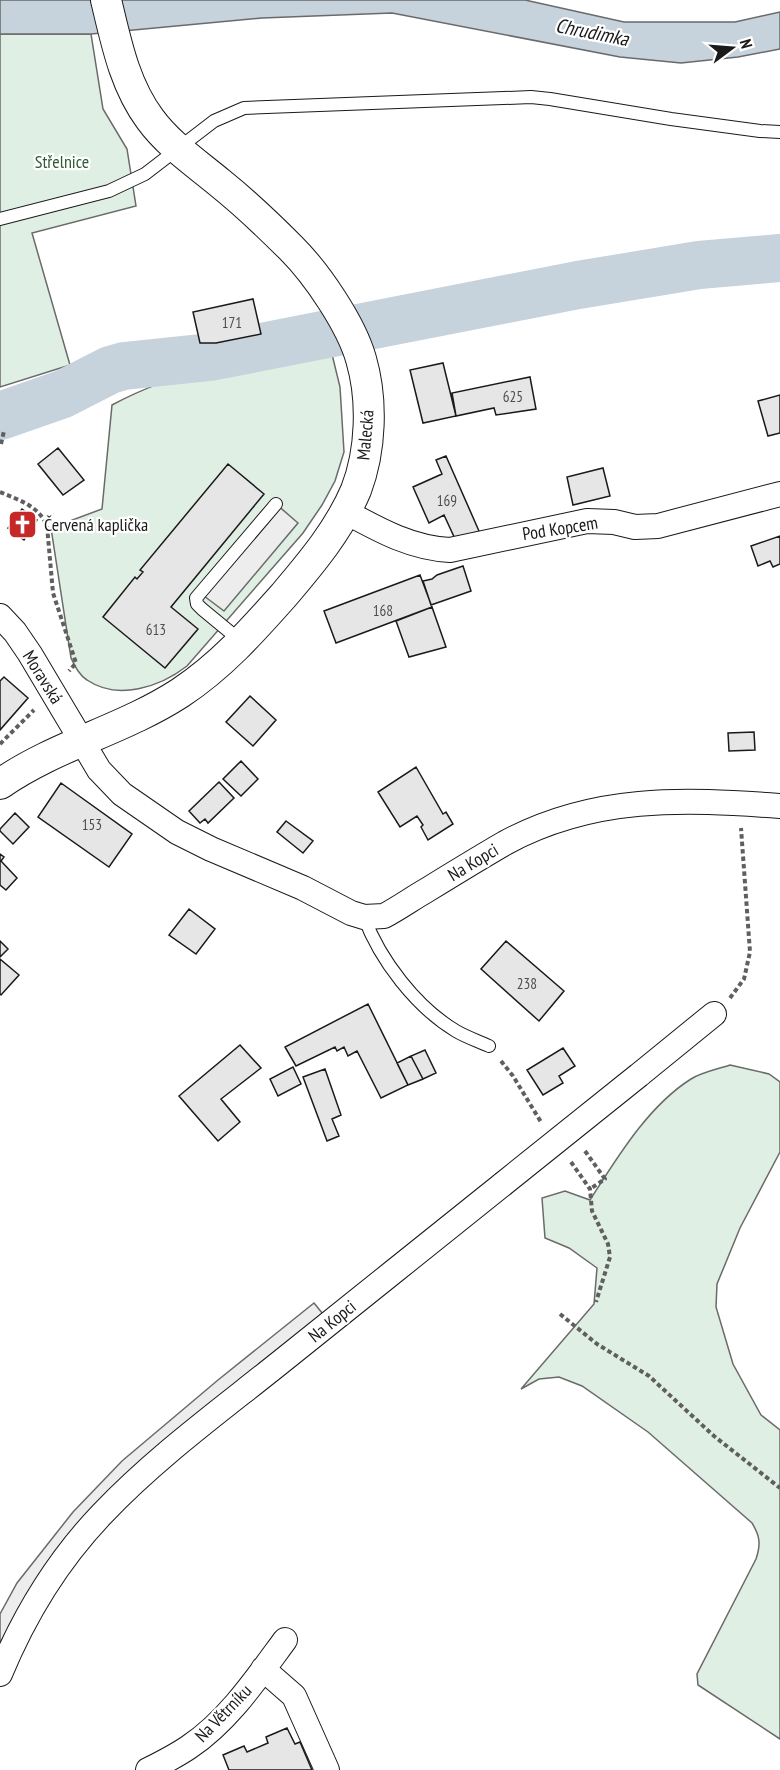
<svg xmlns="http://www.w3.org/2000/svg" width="780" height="1770" font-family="'PT Sans Narrow',sans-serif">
  <rect width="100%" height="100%" fill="#fff"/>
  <path fill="#e0efe3" stroke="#6a6a6a" stroke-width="1.5" d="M0,34H91L103,109L127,149L136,206L32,233L70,365L0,387Z
    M329,342L340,387L344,452L335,481L322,505L303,533L187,666C160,687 118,701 87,680C79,675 75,666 71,658L51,528L102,509L112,405C179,369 254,355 329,342Z
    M730,1065L769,1074L780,1082V1152L740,1228L717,1284L716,1307L733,1364L761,1415L780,1430V1739L698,1685L697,1674L756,1559C761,1544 760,1536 752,1523L648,1432L582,1386L559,1377L539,1379L521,1389L594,1304L597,1268L569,1248L545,1238L542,1198L565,1191L590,1200C617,1158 648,1106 691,1079C702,1072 718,1069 730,1065Z"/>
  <path fill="#ededed" stroke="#6a6a6a" stroke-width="1.5" d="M276,504L298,523L224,611L200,593Z
    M314,1303L327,1319L135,1478L0,1664V1614L17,1583L73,1512L122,1461L218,1380Z"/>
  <path fill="#c6d2dc" stroke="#6a6a6a" stroke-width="1.5" d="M0,0H525L624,22H735L780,12V49L738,57L681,63L620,57L392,13L262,18L91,34H0Z"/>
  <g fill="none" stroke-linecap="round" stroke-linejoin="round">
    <path stroke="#c6d2dc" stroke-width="48" d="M0,416L63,394L110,370L124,366L210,357L578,285L699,265L780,258"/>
  </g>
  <path fill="#e6e6e6" stroke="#1a1a1a" stroke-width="1.5" d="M253,299L261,334L216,343H200L193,312Z
    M443,363L456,416L423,423L410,370Z
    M530,377L536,409L496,415L494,408L456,416L452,393Z
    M780,395V433L768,436L758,401Z
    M58,448L84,480L63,495L38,464Z
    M446,456L479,531L456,541L444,515L429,523L413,487L442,474L436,460Z
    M228,464L264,494L171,607L198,629L165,668L103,617L135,577L137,579L143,572L140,570Z
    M603,468L610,496L573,505L567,477Z
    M22,509L37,520L24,540L8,528Z
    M780,536V564L773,567L770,561L758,566L751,546Z
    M463,566L471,591L431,605L423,581L432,579L437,575Z
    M420,575L432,607L336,643L324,611Z
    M432,607L446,647L409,657L396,621Z
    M4,677L28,698L0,730V681Z
    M250,696L276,720L253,746L226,722Z
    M754,732L755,750L729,751L728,733Z
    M241,761L258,779L241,796L223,779Z
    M416,767L443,814L446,812L453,824L428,840L421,827L423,825L417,816L400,827L378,792Z
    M219,782L234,798L208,823L205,819L200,823L189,811Z
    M61,783L132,834L109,867L38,817Z
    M15,813L29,827L13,844L0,831V829Z
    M286,821L313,841L303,853L277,832Z
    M0,854L4,857L1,861L17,878L6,890L0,885Z
    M189,909L215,929L196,954L169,935Z
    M0,941L8,949L0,957Z
    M506,941L564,991L539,1021L481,969Z
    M0,959L19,975L1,995L0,994Z
    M368,1004L408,1085L381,1098L357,1051L348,1056L344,1047L337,1051L335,1047L296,1066L285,1047Z
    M240,1045L261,1068L221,1099L240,1122L218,1141L179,1096Z
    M563,1048L575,1066L559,1076L563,1083L543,1095L527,1070Z
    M425,1050L436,1073L423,1079L411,1056Z
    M411,1056L423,1079L408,1085L397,1063Z
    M293,1067L301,1084L278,1096L270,1079Z
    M325,1069L341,1115L332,1119L339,1136L327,1141L303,1077Z
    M287,1728L295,1744L300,1742L312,1770H229L223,1755L244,1746L247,1752L268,1743L266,1737Z"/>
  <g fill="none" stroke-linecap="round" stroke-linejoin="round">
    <defs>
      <path id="service" d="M0,219L109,191L145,174L214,121L244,108L531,97L550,99L671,119L760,131L780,132
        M242,642L202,609L197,604L196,598L276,504
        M364,917C380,960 416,1007 456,1031C466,1037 478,1041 489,1046"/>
      <path id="minor" d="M346,512C379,530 411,548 450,550L587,521L614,522L635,527L658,526L780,494
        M0,616L15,632L30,654L99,770L122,794L177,832L211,849L303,888L351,913L364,917L384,916C399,908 413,898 427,890C453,874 479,858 505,843C593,795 683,799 780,806
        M639,1075L714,1014
        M263,1669L294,1696L327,1770
        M0,1674C24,1616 59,1559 102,1514C156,1457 221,1410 282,1361C356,1302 429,1243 503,1184
        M148,1770C162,1763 176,1756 189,1747C228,1721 257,1678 285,1640"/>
      <path id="tertiary" d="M0,784C56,745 123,730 180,693C221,666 252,631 284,595C312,562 339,530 356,490C371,451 373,400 361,359C351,324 317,274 291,248C268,225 245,203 220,183C196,163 169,145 150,119C124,84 116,41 106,0"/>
    </defs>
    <use href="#service" stroke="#1a1a1a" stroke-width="14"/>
    <use href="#minor" stroke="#1a1a1a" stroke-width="26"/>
    <use href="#tertiary" stroke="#1a1a1a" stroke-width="32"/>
    <path stroke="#5f5f5f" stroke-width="4" stroke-dasharray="4.5 3" stroke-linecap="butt" d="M1,444L4,431
      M0,492C19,500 39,506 47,526L53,593L76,663L69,671
      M0,744L34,710
      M730,998L744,979L750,952L741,828
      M501,1061L513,1076L541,1122
      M585,1151L605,1179L590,1189
      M571,1162L590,1189L592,1211L608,1244L610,1257L596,1302
      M560,1314L597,1344L649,1376L714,1436L780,1488"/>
    <use href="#service" stroke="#fff" stroke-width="12"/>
    <use href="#minor" stroke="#fff" stroke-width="24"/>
    <use href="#tertiary" stroke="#fff" stroke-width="30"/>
    <defs>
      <path id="minor-bridge" d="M503,1184L639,1075"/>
    </defs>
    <use href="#minor-bridge" stroke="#1a1a1a" stroke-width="26" stroke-linecap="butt"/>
    <use href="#minor-bridge" stroke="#fff" stroke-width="24"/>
  </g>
  <defs>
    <symbol id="church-square" viewBox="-11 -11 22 22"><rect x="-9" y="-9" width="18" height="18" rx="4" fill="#c62828" stroke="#fff"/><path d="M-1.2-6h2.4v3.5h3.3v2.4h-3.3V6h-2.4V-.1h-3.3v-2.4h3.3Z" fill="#fff"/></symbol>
  </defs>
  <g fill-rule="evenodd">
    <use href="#church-square" x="6" y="508" width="33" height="33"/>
  </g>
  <g text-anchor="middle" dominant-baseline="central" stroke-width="4.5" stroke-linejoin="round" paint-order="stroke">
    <g font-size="15" fill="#4d4d4d">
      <text x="232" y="322">171</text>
      <text x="513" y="396">625</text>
      <text x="447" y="500">169</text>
      <text x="383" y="610">168</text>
      <text x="156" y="629">613</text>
      <text x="92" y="824">153</text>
      <text x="527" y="983">238</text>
    </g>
    <g font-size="18" fill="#2b5a34" stroke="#fff">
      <text x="62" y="161">Střelnice</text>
    </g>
    <g font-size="18" fill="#1a1a1a" stroke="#fff">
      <text transform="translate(365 435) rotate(-85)">Malecká</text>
      <text transform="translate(560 528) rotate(-9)">Pod Kopcem</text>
      <text transform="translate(43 677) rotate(58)">Moravská</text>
      <text transform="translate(473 862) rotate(-31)">Na Kopci</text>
      <text transform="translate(332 1321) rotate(-39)">Na Kopci</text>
      <text transform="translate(223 1713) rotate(-46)">Na Větrníku</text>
    </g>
    <g font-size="18" fill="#1a1a1a" stroke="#fff" text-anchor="start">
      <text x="44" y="524">Červená kaplička</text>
    </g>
    <g font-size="20" font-style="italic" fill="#1a1a1a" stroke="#fff">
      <text transform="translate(592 32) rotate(11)">Chrudimka</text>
    </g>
  </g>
  <g transform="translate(732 48) rotate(74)" stroke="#ffffff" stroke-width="4.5" paint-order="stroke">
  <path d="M0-4.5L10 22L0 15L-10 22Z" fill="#1a1a1a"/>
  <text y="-9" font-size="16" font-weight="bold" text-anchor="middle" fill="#1a1a1a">N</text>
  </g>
</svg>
